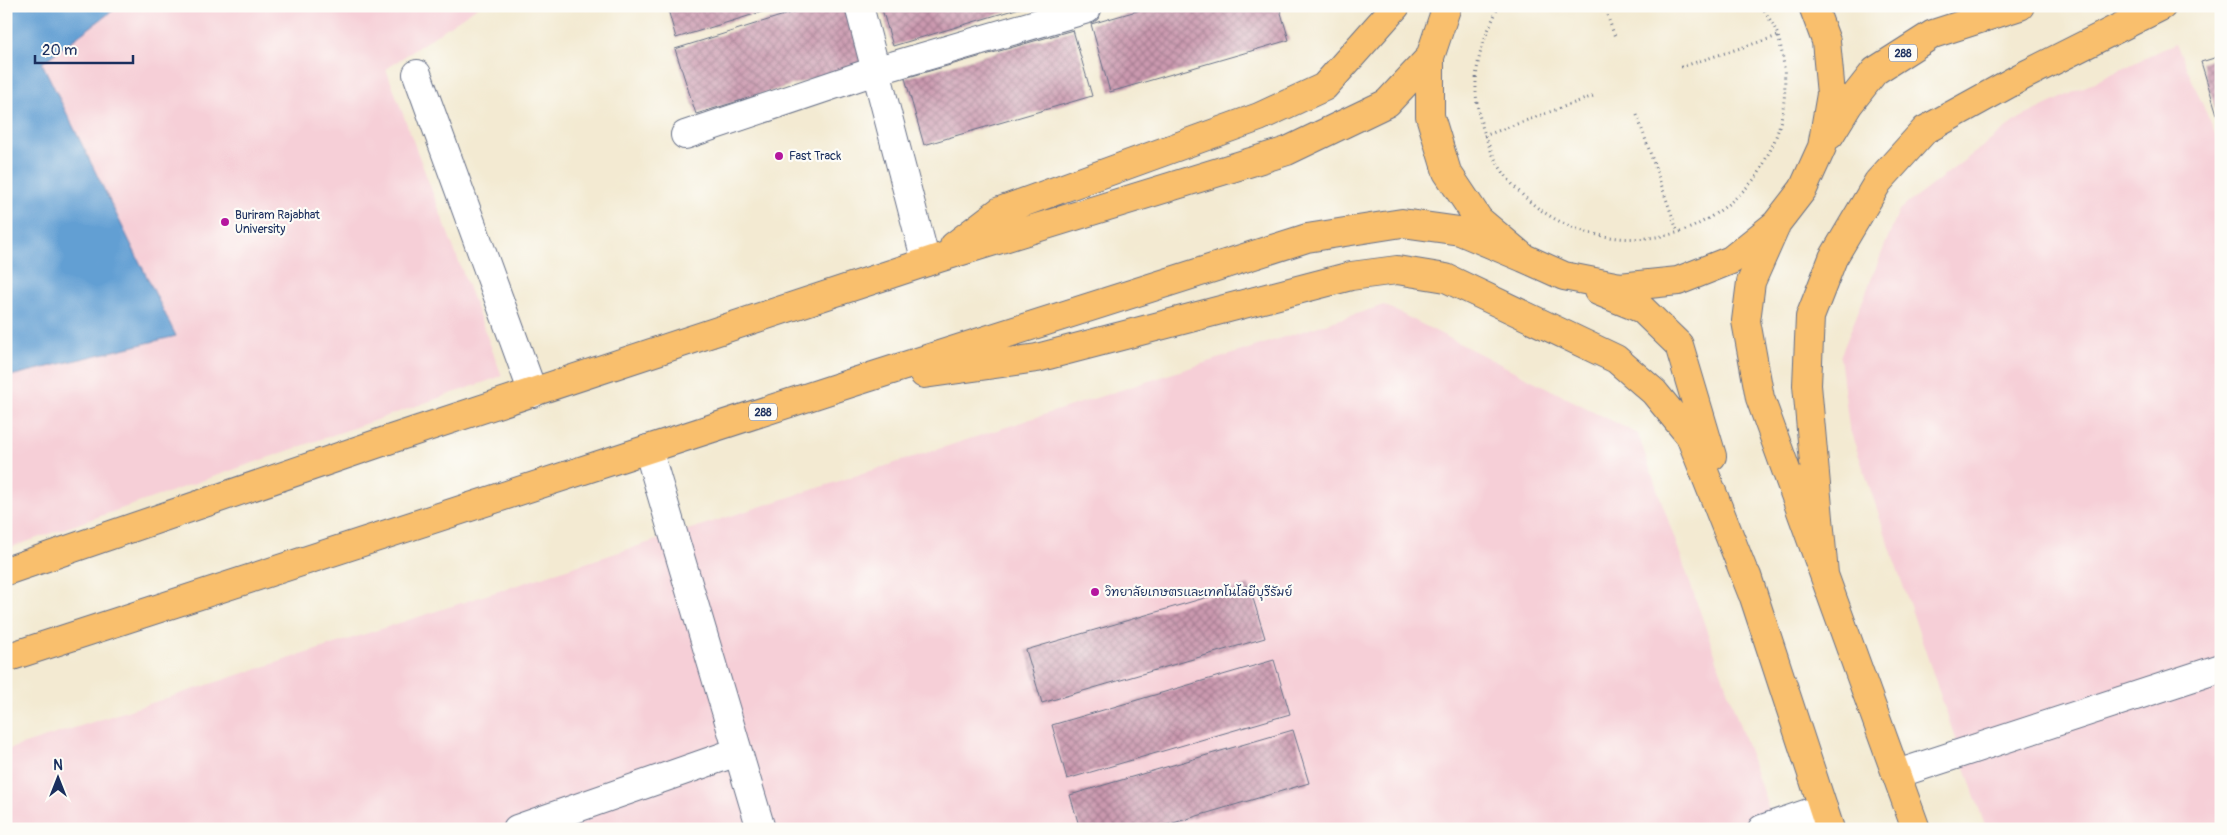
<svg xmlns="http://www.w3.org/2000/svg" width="2227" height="835" font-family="Pangolin,'Playpen Sans Thai',sans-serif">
  <defs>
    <pattern id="building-cross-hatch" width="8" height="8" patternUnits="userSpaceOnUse" patternTransform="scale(1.25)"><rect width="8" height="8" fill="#cb99af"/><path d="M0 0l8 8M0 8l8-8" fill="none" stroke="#a47d92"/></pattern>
  </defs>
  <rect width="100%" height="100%" fill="#fdfcf7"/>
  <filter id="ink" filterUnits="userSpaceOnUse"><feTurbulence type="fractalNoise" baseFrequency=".02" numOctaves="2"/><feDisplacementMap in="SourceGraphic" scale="10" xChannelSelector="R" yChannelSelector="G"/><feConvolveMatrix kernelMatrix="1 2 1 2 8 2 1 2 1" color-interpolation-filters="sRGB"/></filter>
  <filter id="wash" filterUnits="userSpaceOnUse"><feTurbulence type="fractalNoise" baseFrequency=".0096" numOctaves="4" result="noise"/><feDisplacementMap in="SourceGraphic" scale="20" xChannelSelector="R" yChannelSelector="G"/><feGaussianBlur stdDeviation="1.12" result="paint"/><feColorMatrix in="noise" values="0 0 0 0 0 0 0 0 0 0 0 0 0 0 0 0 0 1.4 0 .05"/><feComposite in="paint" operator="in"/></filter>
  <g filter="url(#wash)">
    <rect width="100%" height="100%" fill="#f3ead2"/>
    <path fill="#f6cfd7" d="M6,6H479L386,69L502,376L6,549Z
      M2176,43L2221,147V829H1986L1849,427L1840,357L1899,210L2020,118Z
      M1384,305L1638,434L1776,829H6V750Z"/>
    <path fill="#629fd3" stroke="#3e6798" d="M6,6H119L42,63L176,336L6,377Z"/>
    <g id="blocks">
      <path fill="url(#building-cross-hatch)" d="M667,6H778V7L676,38Z
        M813,6H846L864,63L696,114L675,49Z
        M881,6H1023V7L893,46Z
        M1154,6H1279L1289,40L1110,92L1091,24Z
        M1073,30L1092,96L924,145L905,78Z
        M2221,56V124H2220L2201,62Z
        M1249,585L1265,638L1042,703L1026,650Z
        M1274,660L1290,714L1067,779L1052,725Z
        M1293,730L1309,783L1153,829H1080L1070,795Z"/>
    </g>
  </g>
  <g filter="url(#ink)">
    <use href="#blocks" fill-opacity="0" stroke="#677087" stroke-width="1"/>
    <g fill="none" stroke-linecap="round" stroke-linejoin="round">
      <defs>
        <path id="minor" d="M859,6L926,262
          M417,74L533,393
          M685,135L875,71L1087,9L1086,6
          M648,449L761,829
          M1897,774L2221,668
          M517,829L737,752
          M1762,829L1823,808"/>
        <path id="major" d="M1447,6L1430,57V116L1447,172L1479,220L1524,258L1564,276L1620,287L1678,281L1731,260L1776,224L1803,189L1822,147L1831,94L1826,41L1813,6
          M1830,135L1849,104L1875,71L1933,34L2020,6
          M1775,228L1751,282L1746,321L1760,398L1916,829
          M954,246L1000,211L1259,117L1324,87L1396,6
          M1598,291L1642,309L1679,345L1712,456
          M924,374L1037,358L1351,276L1397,270L1446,278L1616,359L1654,392L1690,436L1752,593
          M6,571L391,439L939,258L1287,151L1387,103L1430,57
          M1824,574L1807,385L1810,317L1833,258L1878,182L1925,130L2021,77L2162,6
          M1747,576L1830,829
          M6,658L848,384L1307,238L1402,223L1460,231L1524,258"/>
      </defs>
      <use href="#minor" stroke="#677087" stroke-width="30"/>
      <use href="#major" stroke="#677087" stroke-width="30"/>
      <path stroke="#677087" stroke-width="3" stroke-dasharray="1 4" stroke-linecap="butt" d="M1499,6C1486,33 1475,59 1476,89C1476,111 1484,135 1493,155C1527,222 1604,252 1676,233C1704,226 1738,199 1756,177C1762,170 1765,159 1770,151C1787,116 1789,74 1778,36C1775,26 1767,16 1762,6
        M1604,6L1615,37
        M1681,67L1778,36
        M1637,115L1678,233
        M1484,136L1596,95"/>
      <use href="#minor" stroke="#fff" stroke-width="28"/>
      <use href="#major" stroke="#f9bf6d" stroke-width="28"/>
    </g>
  </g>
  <g fill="#b5179e" stroke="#fdfcf7" stroke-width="2">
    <circle cx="779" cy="156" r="5"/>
    <circle cx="225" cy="222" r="5"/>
    <circle cx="1095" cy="592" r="5"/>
  </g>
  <g text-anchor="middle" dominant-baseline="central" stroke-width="4.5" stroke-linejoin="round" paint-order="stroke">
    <g fill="#fdfcf7" stroke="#5f6c8c" stroke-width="1">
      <rect x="1889" y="44.5" width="28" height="17" rx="4"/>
      <rect x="749" y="403.5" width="28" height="17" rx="4"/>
    </g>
    <g font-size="11" font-weight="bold" fill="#1b2f5e">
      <text x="1903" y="53">288</text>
      <text x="763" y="412">288</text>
    </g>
    <g font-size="12" fill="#1b2f5e" stroke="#fdfcf7" text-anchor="start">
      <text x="789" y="156">Fast Track</text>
      <text x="235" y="215">Buriram Rajabhat<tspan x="235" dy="14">University</tspan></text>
      <text x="1105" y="592">วิทยาลัยเกษตรและเทคโนโลยีบุรีรัมย์</text>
    </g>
  </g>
  <rect width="2227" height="835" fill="none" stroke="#fdfcf7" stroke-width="25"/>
  <g transform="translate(58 778)" stroke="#fdfcf7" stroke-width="4" paint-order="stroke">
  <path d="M0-4L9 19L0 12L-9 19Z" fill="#1b2f5e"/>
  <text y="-8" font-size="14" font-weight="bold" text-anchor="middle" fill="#1b2f5e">N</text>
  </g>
  <path d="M35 55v8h98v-8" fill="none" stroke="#1b2f5e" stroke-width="2.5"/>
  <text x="42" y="55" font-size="15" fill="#1b2f5e" stroke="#fdfcf7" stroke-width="4" paint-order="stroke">20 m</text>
</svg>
